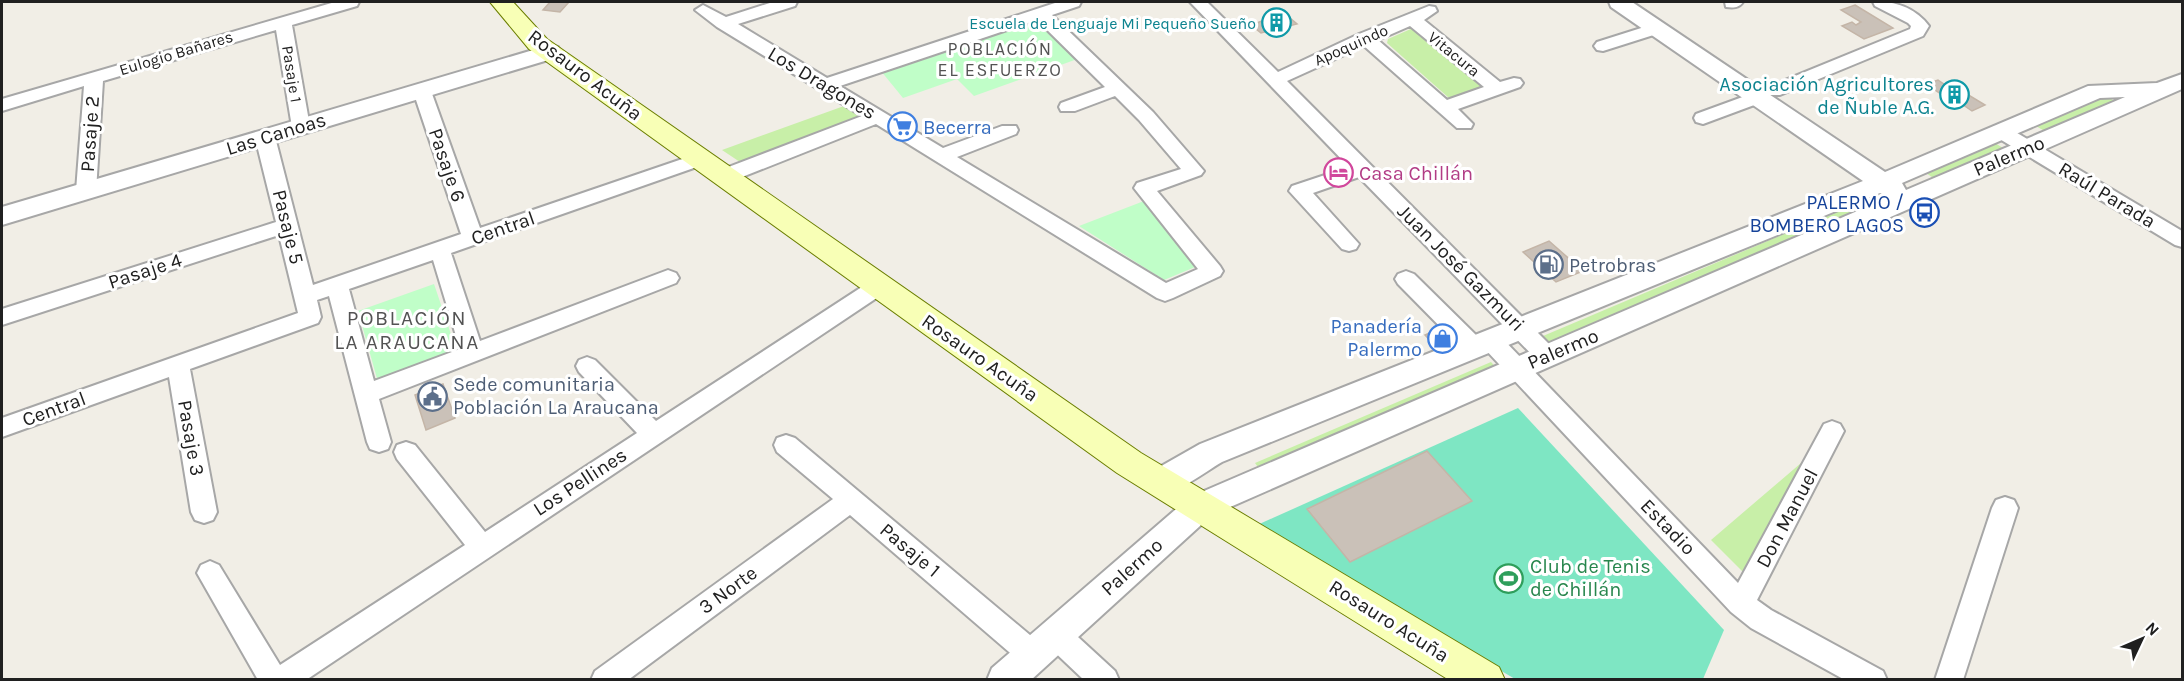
<svg xmlns="http://www.w3.org/2000/svg" width="2184" height="681" font-family="Karla,sans-serif">
  <rect width="100%" height="100%" fill="#f1eee6"/>
  <path fill="#c8efa8" d="M1413,28L1486,85L1485,89L1456,99L1449,98L1387,43L1388,39Z
    M2106,96L2123,106L2053,136L2036,126Z
    M844,106L861,117L740,162L722,150Z
    M1995,143L2011,153L1942,184L1926,173Z
    M1881,193L1896,203L1557,349L1543,336Z
    M1491,362L1503,375L1266,478L1255,463Z
    M1815,451L1749,578L1711,540Z"/>
  <path fill="#c0fec8" d="M1040,17L1083,57L974,96L957,79L903,98L881,71Z
    M1144,201L1200,265L1164,280L1079,226Z
    M434,284L457,352L378,382L358,311Z"/>
  <path fill="#7ee6c3" d="M1518,408L1724,630L1703,679H1515L1255,526Z"/>
  <path fill="#cac1b8" stroke="#c4b5a7" stroke-width="1.5" d="M550,2H569L560,12L543,10Z
    M1855,5L1893,28L1864,39L1842,26L1852,22L1856,25L1861,22L1841,10Z
    M1284,13L1297,24L1261,33L1251,25Z
    M1938,80L1956,92L1962,91L1985,105L1972,111L1953,98L1950,100L1926,84Z
    M1549,241L1583,271L1556,282L1523,252Z
    M1445,326L1460,342L1440,351L1425,335Z
    M443,384L455,418L426,430L415,395Z
    M1427,451L1472,501L1350,562L1307,509Z"/>
  <g fill="none" stroke-linecap="round" stroke-linejoin="round">
    <defs>
      <path id="minor" d="M335,2H359L357,6L292,25L310,127L308,131H294L292,127L276,30L103,81L96,191L93,196L86,198L79,196L76,191L84,86L2,111V99Z
        M773,2H797L795,6L738,24L827,78L1058,2H1081L1079,6L1052,15L1153,112L1204,171L1201,175L1157,191L1220,266L1223,271L1220,276L1173,298L1165,301L1157,298L876,124L732,181L725,182L718,181L715,176L718,171L862,116L717,27L695,10L703,5L726,17ZM1037,20L1105,87L1061,103L1059,107L1061,111H1075L1115,96L1139,120L1181,169L1137,183L1134,188L1198,269L1166,283L957,157L1016,134L1018,130L1016,126H1002L943,148L840,86Z
        M1190,2H1207L1278,72L1359,34L1429,6L1435,7L1437,11L1424,20L1500,82L1514,78L1520,79L1523,83L1520,87L1458,109L1473,124L1471,128H1457L1364,46L1287,81L1555,350L1558,356L1555,362L1547,365L1539,362L1359,177L1313,193L1359,244L1356,249L1349,251L1342,249L1289,191L1292,186L1349,167ZM1410,26L1484,87L1447,100L1378,40Z
        M1725,2H1743C1739,8 1733,8 1726,7Z
        M1873,2C1894,0 1916,8 1929,26L1923,36L1780,95H1768L1765,91L1768,87L1910,29L1911,26L1908,23L1875,6Z
        M1657,23L1663,24L1666,28L1663,32L1603,51L1597,50L1594,46L1597,42Z
        M422,85L428,87L431,91L480,228L694,155L701,153L708,155L711,159L708,163L451,253L480,341L660,273L668,270L676,273L679,278L676,283L379,399L391,442L388,449L379,452L370,449L367,442L329,296L317,300L321,317L318,323L190,369L217,512L213,520L204,523L195,520L191,512L169,377L2,437V418L298,313L279,235L2,325V309L276,222L255,137L258,133H272L275,137L313,285L461,234L413,91L416,87ZM433,260L460,349L374,381L349,289Z
        M1759,91L1765,93L1768,97L1765,101L1703,124L1696,122L1694,118L1696,114Z
        M2000,125L2007,127L2182,231V247L2175,245L1993,135L1991,131L1993,127Z
        M1406,271L1414,274L1480,339L1482,334L1490,332L1498,334L1738,583L1824,424L1832,421L1840,424L1844,431L1757,600L1771,610L1883,671L1887,680H1845L1751,628L1731,612L1484,348L1482,353L1474,355L1466,353L1398,284L1395,279L1398,274Z
        M879,278L887,281L890,286L887,291L306,680H258L197,573L201,565L210,561L219,565L280,665L465,545L397,459L394,452L397,445L406,442L415,445L485,532L637,433L579,372L576,366L579,360L587,357L595,360L656,421L871,281Z
        M786,435L795,438L1043,646L1047,655L1043,664L1033,668L1023,664L850,515L628,680H591L595,671L833,499L777,452L774,445L777,438Z
        M2005,497L2014,500L2018,508L1963,680H1935L1992,508L1996,500Z
        M1056,623L1066,626L1115,671L1119,680H1084L1046,644L1042,635L1046,626Z"/>
      <path id="tertiary" d="M1609,2H1632L1885,172L2088,86L2157,83L2182,74V89L1212,515L1031,680H987L992,668L1190,497L1890,197L1880,193L1222,462C1201,474 1173,499 1149,491L1144,482L1149,473L1200,444L1863,181L1611,7ZM2125,97L1906,190L1902,183L2100,98Z
        M550,45L558,47L561,52L558,57L2,225V207Z"/>
      <path id="secondary" d="M490,2H513L547,39L1141,453L1499,667L1505,680H1449L1117,473L529,49Z"/>
    </defs>
    <use href="#minor" stroke="#a7a7a7" stroke-width="4"/>
    <use href="#tertiary" stroke="#a7a7a7" stroke-width="4"/>
    <use href="#secondary" stroke="#6b7e00" stroke-width="2"/>
    <use href="#minor" fill="#fff" fill-rule="evenodd"/>
    <use href="#tertiary" fill="#fff" fill-rule="evenodd"/>
    <use href="#secondary" fill="#f8ffb6" fill-rule="evenodd"/>
  </g>
  <defs>
    <symbol id="building-ring" viewBox="-11 -11 22 22"><circle r="9.5" fill="#fff" stroke="#0f9aa8" stroke-width="1.5"/><path d="M-4-6H4V6H1V3H-1V6H-4ZM-2.5-4.3h1.7v1.8h-1.7ZM.8-4.3h1.7v1.8H.8ZM-2.5-1h1.7V.8h-1.7ZM.8-1h1.7V.8H.8Z" fill="#0f9aa8"/></symbol>
    <symbol id="supermarket-ring" viewBox="-11 -11 22 22"><circle r="9.5" fill="#fff" stroke="#3f7fe0" stroke-width="1.5"/><path d="M-6-5.5h2.5l.6 2H6L4.5 2H-2.5L-4.4-4H-6ZM-1.5 3.2a1.3 1.3 0 1 0 .1 0ZM3 3.2a1.3 1.3 0 1 0 .1 0Z" fill="#3f7fe0"/></symbol>
    <symbol id="hotel-ring" viewBox="-11 -11 22 22"><circle r="9.5" fill="#fff" stroke="#d1479c" stroke-width="1.5"/><path d="M-6-4.5h1.5V1H6V5H4.5V3h-9V5H-6ZM-4 0a1.8 1.8 0 1 1 3.6 0ZM.5 0V-2.5h3Q6-2.5 6 0Z" fill="#d1479c"/></symbol>
    <symbol id="bus-ring" viewBox="-11 -11 22 22"><circle r="9.5" fill="#fff" stroke="#1a4fb4" stroke-width="1.5"/><path d="M-5-6H5V4H4V6H2V4H-2V6H-4V4H-5ZM-3.5-4V0h7V-4ZM-3.5 1.2v1.5H-2V1.2ZM2 1.2v1.5H3.5V1.2Z" fill="#1a4fb4"/></symbol>
    <symbol id="fuel-ring" viewBox="-11 -11 22 22"><circle r="9.5" fill="#fff" stroke="#5c6f8a" stroke-width="1.5"/><path d="M-5.5-6h7V0h2V4h1.3V-2.5L3-4.5l.8-.8L6-3V5H2.5V1h-1V6h-7ZM-4.2-4.7v3.2H.2V-4.7Z" fill="#5c6f8a"/></symbol>
    <symbol id="shop-ring" viewBox="-11 -11 22 22"><circle r="9.5" fill="#fff" stroke="#3f7fe0" stroke-width="1.5"/><path d="M-5-2.5h2.3a2.7 3.5 0 0 1 5.4 0H5L5.5 6h-11ZM-1.5-2.5h3a1.5 2.3 0 0 0-3 0Z" fill="#3f7fe0"/></symbol>
    <symbol id="civic-ring" viewBox="-11 -11 22 22"><circle r="9.5" fill="#fff" stroke="#5c6f8a" stroke-width="1.5"/><path d="M-.6-6.5H3V-4.5H.6V-3L4-1V1h2V6H-6V1h2V-1L-.6-3ZM-1.2 2.5V6h2.4V2.5Z" fill="#5c6f8a"/></symbol>
    <symbol id="stadium-ring" viewBox="-11 -11 22 22"><circle r="9.5" fill="#fff" stroke="#2e9e5b" stroke-width="1.5"/><path d="M0-5a6.5 5 0 1 0 0 10a6.5 5 0 1 0 0-10ZM-3.5-1.8h7v3.6h-7Z" fill="#2e9e5b"/></symbol>
  </defs>
  <g fill-rule="evenodd">
    <use href="#building-ring" x="1260" y="6" width="33" height="33"/>
    <use href="#building-ring" x="1938" y="78" width="33" height="33"/>
    <use href="#supermarket-ring" x="886" y="110" width="33" height="33"/>
    <use href="#hotel-ring" x="1322" y="156" width="33" height="33"/>
    <use href="#bus-ring" x="1908" y="196" width="33" height="33"/>
    <use href="#fuel-ring" x="1532" y="248" width="33" height="33"/>
    <use href="#shop-ring" x="1426" y="322" width="33" height="33"/>
    <use href="#civic-ring" x="416" y="380" width="33" height="33"/>
    <use href="#stadium-ring" x="1492" y="562" width="33" height="33"/>
  </g>
  <g text-anchor="middle" dominant-baseline="central" stroke-width="6" stroke-linejoin="round" paint-order="stroke">
    <g font-size="16" fill="#0d838f" stroke="#fff" text-anchor="end">
      <text x="1256" y="23">Escuela de Lenguaje Mi Pequeño Sueño</text>
    </g>
    <g font-size="16" fill="#202020" stroke="#fff">
      <text transform="translate(1351 45) rotate(-24)">Apoquindo</text>
      <text transform="translate(176 53) rotate(-17)">Eulogio Bañares</text>
      <text transform="translate(1454 54) rotate(39)">Vitacura</text>
      <text transform="translate(292 74) rotate(81)">Pasaje 1</text>
    </g>
    <g font-size="18" letter-spacing="1.5" fill="#535353" stroke="#fff">
      <text x="1000" y="49">POBLACIÓN<tspan x="1000" dy="21">EL ESFUERZO</tspan></text>
    </g>
    <g font-size="20" fill="#202020" stroke="#fff">
      <text transform="translate(585 75) rotate(37)">Rosauro Acuña</text>
      <text transform="translate(822 83) rotate(31)">Los Dragones</text>
      <text transform="translate(90 134) rotate(-86)">Pasaje 2</text>
      <text transform="translate(276 134) rotate(-17)">Las Canoas</text>
      <text transform="translate(2009 156) rotate(-23)">Palermo</text>
      <text transform="translate(447 165) rotate(71)">Pasaje 6</text>
      <text transform="translate(2107 195) rotate(31)">Raúl Parada</text>
      <text transform="translate(288 227) rotate(76)">Pasaje 5</text>
      <text transform="translate(503 228) rotate(-19)">Central</text>
      <text transform="translate(1461 268) rotate(45)">Juan José Gazmuri</text>
      <text transform="translate(145 271) rotate(-18)">Pasaje 4</text>
      <text transform="translate(1563 349) rotate(-23)">Palermo</text>
      <text transform="translate(980 358) rotate(35)">Rosauro Acuña</text>
      <text transform="translate(54 409) rotate(-20)">Central</text>
      <text transform="translate(191 438) rotate(80)">Pasaje 3</text>
      <text transform="translate(580 482) rotate(-33)">Los Pellines</text>
      <text transform="translate(1787 518) rotate(-62)">Don Manuel</text>
      <text transform="translate(1668 527) rotate(46)">Estadio</text>
      <text transform="translate(910 550) rotate(40)">Pasaje 1</text>
      <text transform="translate(1132 567) rotate(-42)">Palermo</text>
      <text transform="translate(728 590) rotate(-36)">3 Norte</text>
      <text transform="translate(1389 621) rotate(32)">Rosauro Acuña</text>
    </g>
    <g font-size="20" fill="#0d838f" stroke="#fff" text-anchor="end">
      <text x="1934" y="84">Asociación Agricultores<tspan x="1934" dy="23">de Ñuble A.G.</tspan></text>
    </g>
    <g font-size="20" fill="#366cbe" stroke="#fff" text-anchor="start">
      <text x="923" y="127">Becerra</text>
      <text x="1422" y="326" text-anchor="end">Panadería<tspan x="1422" dy="23">Palermo</tspan></text>
    </g>
    <g font-size="20" fill="#b23c85" stroke="#fff" text-anchor="start">
      <text x="1359" y="173">Casa Chillán</text>
    </g>
    <g font-size="20" fill="#164399" stroke="#fff" text-anchor="end">
      <text x="1904" y="202">PALERMO /<tspan x="1904" dy="23">BOMBERO LAGOS</tspan></text>
    </g>
    <g font-size="20" fill="#4e5e75" stroke="#fff" text-anchor="start">
      <text x="1569" y="265">Petrobras</text>
      <text x="453" y="384">Sede comunitaria<tspan x="453" dy="23">Población La Araucana</tspan></text>
    </g>
    <g font-size="20" fill="#27864d" stroke="#fff" text-anchor="start">
      <text x="1530" y="566">Club de Tenis<tspan x="1530" dy="23">de Chillán</tspan></text>
    </g>
    <g font-size="21" letter-spacing="1.5" fill="#535353" stroke="#fff">
      <text x="407" y="318">POBLACIÓN<tspan x="407" dy="24">LA ARAUCANA</tspan></text>
    </g>
  </g>
  <rect width="2184" height="681" fill="none" stroke="#202020" stroke-width="6"/>
  <g transform="translate(2142 639) rotate(46)" stroke="#ffffff" stroke-width="4.5" paint-order="stroke">
  <path d="M0-4.5L10 22L0 15L-10 22Z" fill="#202020"/>
  <text y="-9" font-size="16" font-weight="bold" text-anchor="middle" fill="#202020">N</text>
  </g>
</svg>
